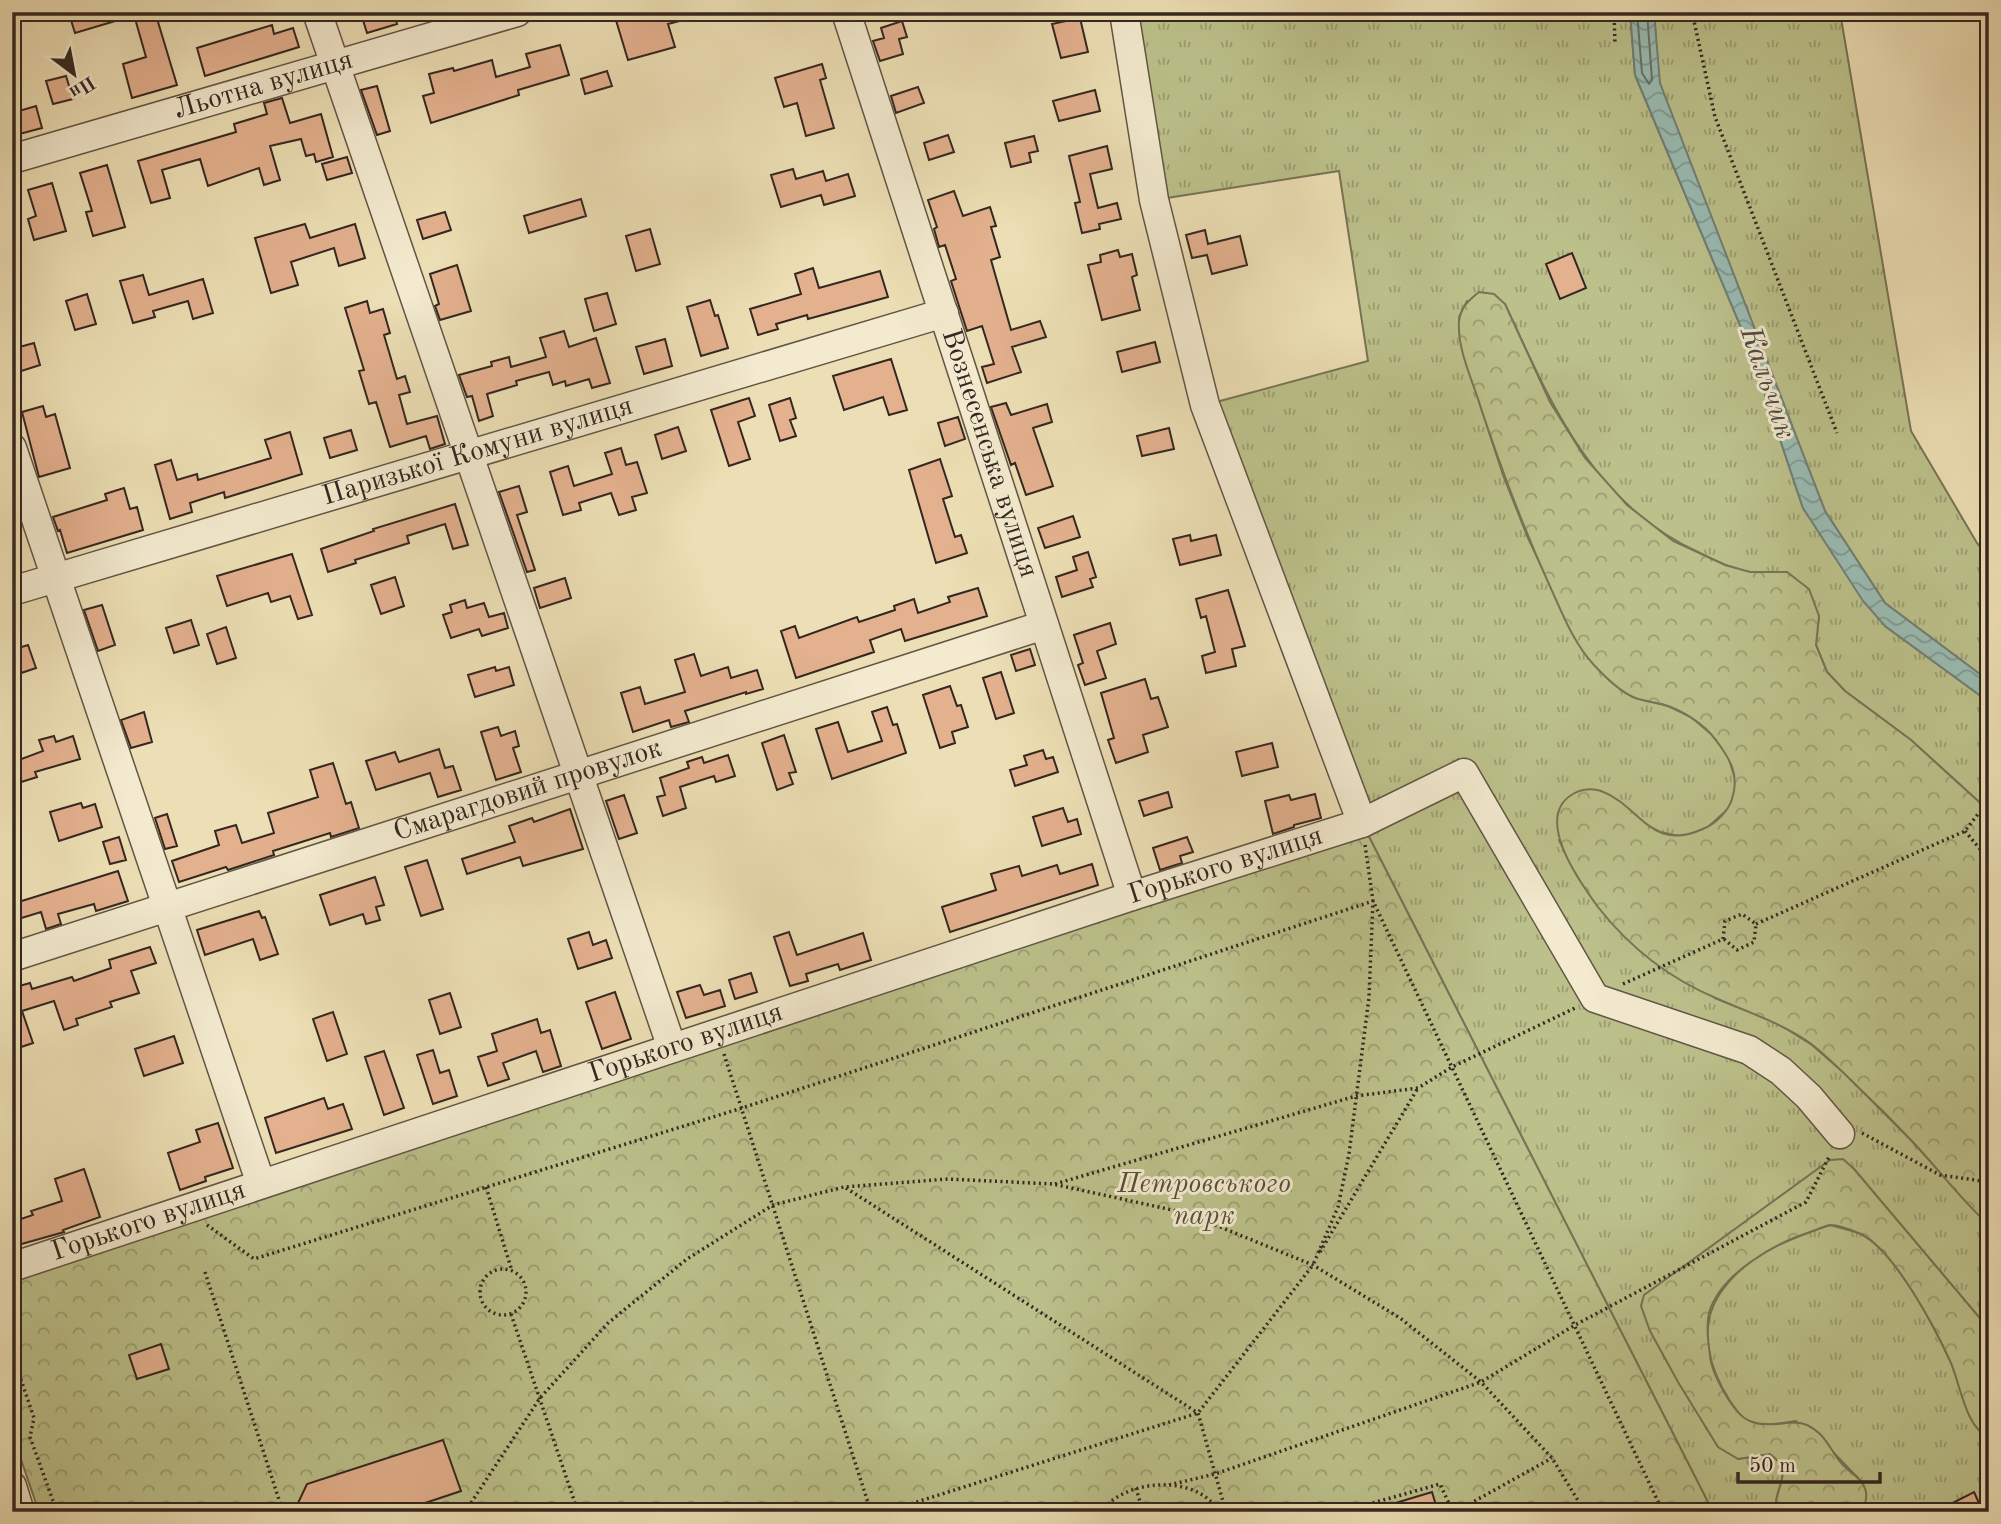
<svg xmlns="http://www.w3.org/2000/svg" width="2001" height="1524" font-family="'Old Standard TT',serif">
  <defs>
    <pattern id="grass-tufts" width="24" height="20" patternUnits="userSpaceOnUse" patternTransform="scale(1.75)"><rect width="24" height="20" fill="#bcc18b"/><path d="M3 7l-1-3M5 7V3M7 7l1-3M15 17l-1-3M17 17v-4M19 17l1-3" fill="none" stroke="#9a9d71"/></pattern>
    <pattern id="forest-crowns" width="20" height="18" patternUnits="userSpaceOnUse" patternTransform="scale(1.75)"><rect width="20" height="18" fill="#bcc18b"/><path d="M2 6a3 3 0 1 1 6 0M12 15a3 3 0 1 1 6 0" fill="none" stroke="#9a9d71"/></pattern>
    <pattern id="water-waves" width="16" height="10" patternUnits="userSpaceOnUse" patternTransform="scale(1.75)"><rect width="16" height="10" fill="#9abcb3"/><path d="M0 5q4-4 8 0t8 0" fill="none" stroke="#7e9991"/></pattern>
  </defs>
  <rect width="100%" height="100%" fill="#eddfb5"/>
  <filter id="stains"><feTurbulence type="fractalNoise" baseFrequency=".00286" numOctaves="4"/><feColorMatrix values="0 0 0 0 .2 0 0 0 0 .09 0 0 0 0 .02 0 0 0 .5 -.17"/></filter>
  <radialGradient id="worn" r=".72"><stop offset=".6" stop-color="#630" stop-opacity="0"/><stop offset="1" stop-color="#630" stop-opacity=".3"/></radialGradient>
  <path fill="url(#grass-tufts)" stroke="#787456" stroke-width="2" d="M1124,12H1630L1635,75L1748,344L1803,508L1885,626L1989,702V811L1911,740L1845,691L1827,672L1816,645L1819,616L1787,572C1775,572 1762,573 1750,572C1732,569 1716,561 1700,553C1593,505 1551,404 1505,304L1467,301L1459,317L1460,338L1467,365L1503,475L1528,538L1575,638L1633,697L1668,706L1691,717L1711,734L1728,756L1737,785L1729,808L1708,827L1683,837L1660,832L1641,822L1620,802L1559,840L1576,874L1599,908L1715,998L1777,1023L1812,1045L1844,1073L1909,1138L1989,1225V1329L1854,1169L1644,1295L1738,1459L1770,1454C1797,1474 1772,1487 1776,1512H1713L1362,823L1205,405L1368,361L1339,171L1154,200Z
    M1654,12H1840L1911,431L1977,543L1989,557V681L1885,603L1825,511L1659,83Z
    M1830,1225C1840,1228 1852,1230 1861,1234C1909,1258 1962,1386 1984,1435L1989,1437V1512H1860L1864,1506L1858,1478L1834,1453L1796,1421C1781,1423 1761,1428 1748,1421C1741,1418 1734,1407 1730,1401C1710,1370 1697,1329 1719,1295C1744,1256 1788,1239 1830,1225Z"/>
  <path fill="url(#forest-crowns)" stroke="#787456" stroke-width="2" d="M1479,292L1494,294L1505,304L1550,402L1585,458L1627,505L1673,541L1725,565L1750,572H1787L1809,589L1819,616L1816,645L1827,672L1845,691L1911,740L1989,811V1225C1960,1199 1937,1167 1910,1139C1893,1121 1876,1104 1858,1087C1843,1072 1827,1056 1810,1043C1781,1023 1750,1013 1718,999C1670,979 1630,948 1598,907C1579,881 1533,817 1573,794C1581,789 1593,788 1601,791C1640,805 1650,853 1703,829C1715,824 1728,812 1732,799C1740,775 1730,759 1716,740C1703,723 1682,710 1662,704C1653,702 1642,701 1633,697C1618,690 1605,677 1594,665C1573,643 1561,610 1548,582C1522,524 1500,466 1480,405C1472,379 1457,349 1459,321C1461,307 1469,300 1479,292Z
    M1362,823L1713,1512H39L12,1433V1267Z
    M1843,1159L1854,1169L1989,1329V1437C1966,1429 1960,1384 1951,1363C1936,1329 1894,1250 1861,1234C1854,1231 1838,1225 1830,1225C1824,1226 1816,1230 1810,1232C1775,1243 1720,1274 1709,1313C1706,1325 1708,1342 1710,1355C1711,1372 1733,1415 1750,1421C1754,1423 1761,1424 1765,1424C1780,1426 1793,1419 1807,1425C1811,1427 1817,1431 1820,1434C1829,1443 1834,1455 1842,1464C1850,1472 1864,1480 1866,1492C1867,1499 1864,1507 1860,1512H1776C1772,1488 1797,1473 1770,1454L1738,1459L1718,1447L1678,1382L1650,1331L1641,1306L1644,1295L1830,1160Z"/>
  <path fill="url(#water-waves)" stroke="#718078" stroke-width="2" d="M1630,12H1654L1660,83L1825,511L1885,603L1989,681V702L1885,626L1863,601L1803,508L1748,344L1635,75Z"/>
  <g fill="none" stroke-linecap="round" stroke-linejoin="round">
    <path stroke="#67726a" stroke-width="2" d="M1637,12L1642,73L1649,84L1652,80L1647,12"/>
  </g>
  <path fill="#e4b18f" stroke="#342720" stroke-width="2" d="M85,12H131L132,16L75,33L70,17Z
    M143,12H155L177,85L132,98L123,64L146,57L134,15Z
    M379,12H394L397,24L367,33L362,17Z
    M633,12H695V17L668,24L675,47L628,60L615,17Z
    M1080,18L1088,52L1061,58L1052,24Z
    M902,21L907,37L899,39L903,54L880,61L873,41L884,38L881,28Z
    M272,25L274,34L293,28L299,47L205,76L197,48Z
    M560,45L569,75L518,90L519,95L431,123L423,96L434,93L429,74L453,68L454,71L492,60L496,77L530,67L526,54Z
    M822,64L826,78L820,80L834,128L806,136L797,103L784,107L775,78Z
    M607,71L612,86L585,94L581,79Z
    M66,76L73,99L53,104L46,81Z
    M377,86L390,131L377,135L361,90Z
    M918,87L924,103L896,113L891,96Z
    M1095,90L1100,111L1059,121L1053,101Z
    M282,98L290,123L321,114L333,157L316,162L314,154L306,156L301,139L270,146L280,180L264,185L259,168L208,186L200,159L162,170L170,198L151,203L138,161L236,132L234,124L267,114L264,103Z
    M36,106L42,128L12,136V113Z
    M948,135L954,152L929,160L924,143Z
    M1034,136L1038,151L1029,153L1031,162L1011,167L1005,143Z
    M1107,146L1112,169L1090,174L1098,208L1117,203L1121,219L1099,224L1100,229L1082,233L1075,203L1080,202L1069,156Z
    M347,157L352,173L327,180L322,164Z
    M107,165L125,227L93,236L86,212L92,211L80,173Z
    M793,169L796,179L823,171L826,181L848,174L855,196L824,205L821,195L781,207L771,175Z
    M52,183L66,231L34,240L28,219L36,216L28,190Z
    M954,191L963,216L990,207L996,226L991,227L1000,257L991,260L1011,330L1040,321L1046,337L1012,347L1021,372L987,383L982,367L994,364L982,326L967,331L951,281L956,279L945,245L939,247L934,229L937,227L928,200Z
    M581,199L586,216L529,233L524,216Z
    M445,212L451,230L423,239L417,220Z
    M305,224L310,238L355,224L365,258L339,266L334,248L291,262L298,285L271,293L255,238Z
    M650,229L660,264L636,271L626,236Z
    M1205,230L1208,244L1240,236L1247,265L1212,274L1207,255L1192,258L1186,235Z
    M1118,250L1120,257L1132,254L1137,275L1132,277L1140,310L1102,320L1088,265L1101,262L1100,255Z
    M1572,253L1586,288L1560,299L1546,264Z
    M457,265L471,311L440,320L435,306L439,304L430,274Z
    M813,268L819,288L880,271L888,297L808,319L807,315L776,324L778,329L758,335L750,309L801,294L795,274Z
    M143,275L149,295L203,279L213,313L193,319L188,301L153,311L155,317L133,323L120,281Z
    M607,293L616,324L594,331L585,299Z
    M87,294L96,324L75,330L66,301Z
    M710,300L715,316L718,315L728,348L701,356L687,307Z
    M367,301L370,313L383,309L390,333L384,335L397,379L405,376L410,392L399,395L407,424L437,416L445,444L430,449L426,436L390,447L376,402L369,404L359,371L364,370L345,308Z
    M564,331L569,347L596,338L610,383L592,388L589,379L566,386L565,381L553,385L549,372L516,381L517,385L487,394L493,416L479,421L472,396L467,397L459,375L492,366L491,362L509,357L511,367L546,357L540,338Z
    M665,339L672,366L644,374L636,347Z
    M1155,342L1160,362L1122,372L1117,352Z
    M34,343L40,365L12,374V349Z
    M891,359L907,410L889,415L883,397L844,410L833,376Z
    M749,398L755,416L738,422L750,459L729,466L711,410Z
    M790,398L796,418L790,420L796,436L780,441L769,405Z
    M1006,403L1011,415L1047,404L1052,422L1033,428L1053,486L1026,495L1015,463L1011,465L991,407Z
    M43,406L46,417L55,414L70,468L39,477L22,412Z
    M958,417L965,439L945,446L938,423Z
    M678,427L686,451L662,459L655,435Z
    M1169,428L1174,449L1142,456L1137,436Z
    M351,430L357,450L330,458L324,438Z
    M290,432L302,474L225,498L224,492L190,503L192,512L170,519L155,465L171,460L177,480L197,474L198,480L271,458L265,440Z
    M621,448L626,465L637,462L647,493L632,497L636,510L619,515L611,493L579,503L581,510L563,515L550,472L568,466L574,486L612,474L605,453Z
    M940,459L952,496L943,499L955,537L961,535L967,553L936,563L909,470Z
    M519,486L527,512L517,515L535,570L527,572L499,492Z
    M124,488L130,509L137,507L143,530L67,553L60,530L58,531L53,517L107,500L105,494Z
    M455,504L468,545L453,549L445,524L407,536L409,543L355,560L356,563L328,572L321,549L374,531L373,529Z
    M1073,516L1080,537L1045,548L1038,528Z
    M1190,535L1191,541L1216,535L1221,555L1180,565L1173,539Z
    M1088,552L1096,577L1090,579L1093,587L1062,597L1056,577L1077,570L1073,557Z
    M292,554L312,615L298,619L290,596L271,602L268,593L227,606L217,576Z
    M395,577L404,606L381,614L371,585Z
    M565,578L571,598L540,608L534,588Z
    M978,588L987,616L905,641L901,629L870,640L874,652L796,678L781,631L795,626L799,638L857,617L859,622L895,610L894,606L914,599L918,613L950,602L948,597Z
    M1228,590L1245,646L1232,649L1236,666L1206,673L1202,656L1215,652L1206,616L1201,618L1196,599Z
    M465,600L467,608L484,603L489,617L504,613L508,628L482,636L479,629L451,638L443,615L452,612L450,605Z
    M102,605L115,645L98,651L84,610Z
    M191,620L199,645L174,653L166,628Z
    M1110,623L1116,644L1097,651L1106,678L1085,685L1078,665L1083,663L1074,635Z
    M226,627L236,658L217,664L207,634Z
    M28,645L36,668L12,676V650Z
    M1030,649L1035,665L1016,671L1011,655Z
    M694,654L701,676L728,667L731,678L757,670L763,689L746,694V692L685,711L689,722L671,727L669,720L633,732L621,693L640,687L645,704L685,692L675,660Z
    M495,667L496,671L509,667L514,685L475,697L468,675Z
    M1001,672L1014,713L996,719L983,678Z
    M1145,679L1151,699L1158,697L1168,727L1143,735L1148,752L1116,763L1108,740L1114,738L1101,693Z
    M950,686L957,706L961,705L968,727L952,732L955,743L940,748L923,695Z
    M887,707L893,725L897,724L906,753L832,779L816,729L838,722L848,752L882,741L872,712Z
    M144,712L152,742L131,748L121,720Z
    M498,727L501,736L515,731L519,746L513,748L521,772L496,780L481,732Z
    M784,735L796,772L789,773L793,784L777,790L762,743Z
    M54,736L56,742L73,736L80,759L35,772L37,777L12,785V768L18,766L16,761L43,751L39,740Z
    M1272,743L1278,767L1242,776L1236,752Z
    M439,749L445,768L453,766L461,790L438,797L430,773L376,790L366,761L395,752L399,762Z
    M1043,750L1046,759L1053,757L1058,772L1015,786L1010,770L1027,765L1024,756Z
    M728,755L735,776L716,782L714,776L680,787L686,808L663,816L657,797L665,795L660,778L689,768L687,762L702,757L704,763Z
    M333,763L346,804L351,802L359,828L331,837L330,833L273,851L274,855L228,870L226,867L179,882L172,861L219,845L215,831L236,825L242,843L274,833L268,813L318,797L310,770Z
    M1168,792L1172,807L1144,816L1139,801Z
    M1315,794L1321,818L1294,825V827L1273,834L1265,801L1289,795L1291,800Z
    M624,795L637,833L619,839L606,801Z
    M81,803L83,808L95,804L102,827L59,841L50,812Z
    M1063,808L1068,822L1077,819L1081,834L1042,846L1033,817Z
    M570,809L583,849L523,866L520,857L467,874L462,859L515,842L509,826L532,818L534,822Z
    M167,814L177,846L165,849L155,818Z
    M119,837L126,860L110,864L103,842Z
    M1187,837L1193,852L1180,856L1182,863L1160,870L1153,848Z
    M427,860L443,909L421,916L405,867Z
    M1092,864L1098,885L950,932L942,907L996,890L991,874L1019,866L1022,876L1057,865L1060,874Z
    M118,871L128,901L96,911L94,904L58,914L61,924L46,929L41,912L12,921V904Z
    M375,877L384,905L376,907L380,920L366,924L363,914L330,925L320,895Z
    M259,911L262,918L265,917L278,954L260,960L253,939L205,955L197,930Z
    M589,932L593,945L606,940L612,958L578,969L568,939Z
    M789,932L797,955L863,933L871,960L840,970L838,964L806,974L808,981L790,986L774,937Z
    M150,947L156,963L131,971L139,993L110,1002L112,1007L76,1019L78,1025L64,1030L54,1001L22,1011L33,1043L12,1050V988L30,983L32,989L72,977L74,981L111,968L109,960Z
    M751,973L757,992L735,999L729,980Z
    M700,985L704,995L720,990L725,1006L686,1018L677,992Z
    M615,992L631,1039L602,1049L586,1002Z
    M450,993L461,1027L440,1034L429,1000Z
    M333,1012L347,1054L327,1061L313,1019Z
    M537,1019L541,1033L550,1030L561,1066L543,1072L536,1051L503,1063L509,1079L488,1086L478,1057L497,1051L492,1034Z
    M174,1036L183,1063L144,1076L135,1049Z
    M433,1050L440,1073L449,1070L457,1096L433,1104L417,1055Z
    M384,1051L404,1108L384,1115L365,1057Z
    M324,1098L328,1109L343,1104L352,1129L276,1153L265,1118Z
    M218,1123L233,1168L205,1177L206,1181L180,1190L168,1153L200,1142L196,1130Z
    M84,1169L100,1217L63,1230L64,1232L18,1245L12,1222L33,1215L31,1211L62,1201L55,1179Z
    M161,1344L169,1369L137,1379L129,1355Z
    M443,1440L461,1491L398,1512H300L298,1503L307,1484Z
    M1432,1492L1438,1512H1380L1379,1508Z
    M1974,1492L1983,1512H1935Z"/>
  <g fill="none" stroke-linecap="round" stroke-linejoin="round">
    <defs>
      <g id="minor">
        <path d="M317,12L672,1048"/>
        <path id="s1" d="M846,12L1132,896"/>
        <path d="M1124,12L1154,200L1205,405L1362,823"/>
        <path id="s2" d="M12,159L517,12"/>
        <path d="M12,448L261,1184"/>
        <path id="s3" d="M12,591L944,313"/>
        <path id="s4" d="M12,957L1044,625"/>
        <path id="s5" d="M12,1267L1132,896L1362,823L1464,773L1595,998L1749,1050L1781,1071L1809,1097L1840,1134"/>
        <path d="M12,1486L20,1512"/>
      </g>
    </defs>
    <use href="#minor" stroke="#625545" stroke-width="31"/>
    <path stroke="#342720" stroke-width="3.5" stroke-dasharray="2 3.5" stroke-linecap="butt" d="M1614,12L1615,44
      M1692,12L1715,117L1837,433
      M1965,831L1989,860
      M1365,845L1373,901L1663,1512
      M1756,924L1965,831L1978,814
      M1723,939L1725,921L1742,914L1756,924
      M1724,939L1737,950L1754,942L1756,924
      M1623,984L1723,939
      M724,1054L871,1512
      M1862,1133L1940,1175L1989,1182
      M1055,1184L1356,1096L1418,1088L1452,1067L1575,1008
      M486,1187L512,1271
      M846,1188L1198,1413L1226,1512
      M207,1225L254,1259L742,1108L1373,901L1369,997L1349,1154L1338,1207L1313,1265
      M1320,1252L1418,1088
      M480 1292a23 23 0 1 1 46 0a23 23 0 1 1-46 0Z
      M205,1272L283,1512
      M511,1314L578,1512
      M12,1353L34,1418L30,1437L57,1512
      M1169,1485L1215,1474L1481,1382L1575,1325L1806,1202L1830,1155
      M1136,1488L1143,1512
      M465,1512L540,1398L608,1323L687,1259L773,1205L844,1187L948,1179L1053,1184L1186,1213L1313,1265L1400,1318L1481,1382L1552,1458L1585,1512
      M561,1512L578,1511
      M885,1512L1198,1413L1313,1265
      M1100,1512C1122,1484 1171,1477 1201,1494C1209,1499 1216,1506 1223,1512
      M1341,1512L1440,1484L1453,1512
      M1455,1512L1552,1458"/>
    <use href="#minor" stroke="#f3eacf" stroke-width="28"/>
  </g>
  <g text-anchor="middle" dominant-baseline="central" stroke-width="6" stroke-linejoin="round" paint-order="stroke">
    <g font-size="28" fill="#342720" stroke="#f3eacf">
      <text stroke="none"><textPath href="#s2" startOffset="262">Льотна вулиця</textPath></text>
      <text stroke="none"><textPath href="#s3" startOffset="486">Паризької Комуни вулиця</textPath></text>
      <text stroke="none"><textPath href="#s1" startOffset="464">Вознесенська вулиця</textPath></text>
      <text stroke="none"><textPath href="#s4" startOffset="542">Смарагдовий провулок</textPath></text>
      <text stroke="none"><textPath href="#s5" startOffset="1278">Горького вулиця</textPath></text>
      <text stroke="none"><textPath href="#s5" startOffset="710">Горького вулиця</textPath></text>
      <text stroke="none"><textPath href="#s5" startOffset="144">Горького вулиця</textPath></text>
    </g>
    <g font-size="28" font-style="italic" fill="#564e3b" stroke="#f3eacf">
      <text x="1204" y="1185">Петровського<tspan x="1204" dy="32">парк</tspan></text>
    </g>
    <g font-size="30" font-style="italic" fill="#4e4c45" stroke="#f3eacf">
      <text transform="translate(1767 383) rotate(71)">Кальчик</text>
    </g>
  </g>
  <rect width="2001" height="1524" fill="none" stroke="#eddfb5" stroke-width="42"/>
  <rect x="14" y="14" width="1973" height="1496" fill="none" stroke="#342720" stroke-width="3.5"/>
  <rect x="21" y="21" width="1959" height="1482" fill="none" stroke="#342720" stroke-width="2"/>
  <g transform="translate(74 74) rotate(148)" stroke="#f3eacf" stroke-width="5" paint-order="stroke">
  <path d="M0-5L12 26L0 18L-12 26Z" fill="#342720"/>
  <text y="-10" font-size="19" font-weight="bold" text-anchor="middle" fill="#342720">Пн</text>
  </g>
  <path d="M1738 1472v10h142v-10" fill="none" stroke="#342720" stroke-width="3.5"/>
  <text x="1749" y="1472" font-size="21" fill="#342720" stroke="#f3eacf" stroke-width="5" paint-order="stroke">50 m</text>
  <rect width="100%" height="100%" filter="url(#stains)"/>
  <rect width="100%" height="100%" fill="url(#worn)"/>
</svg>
